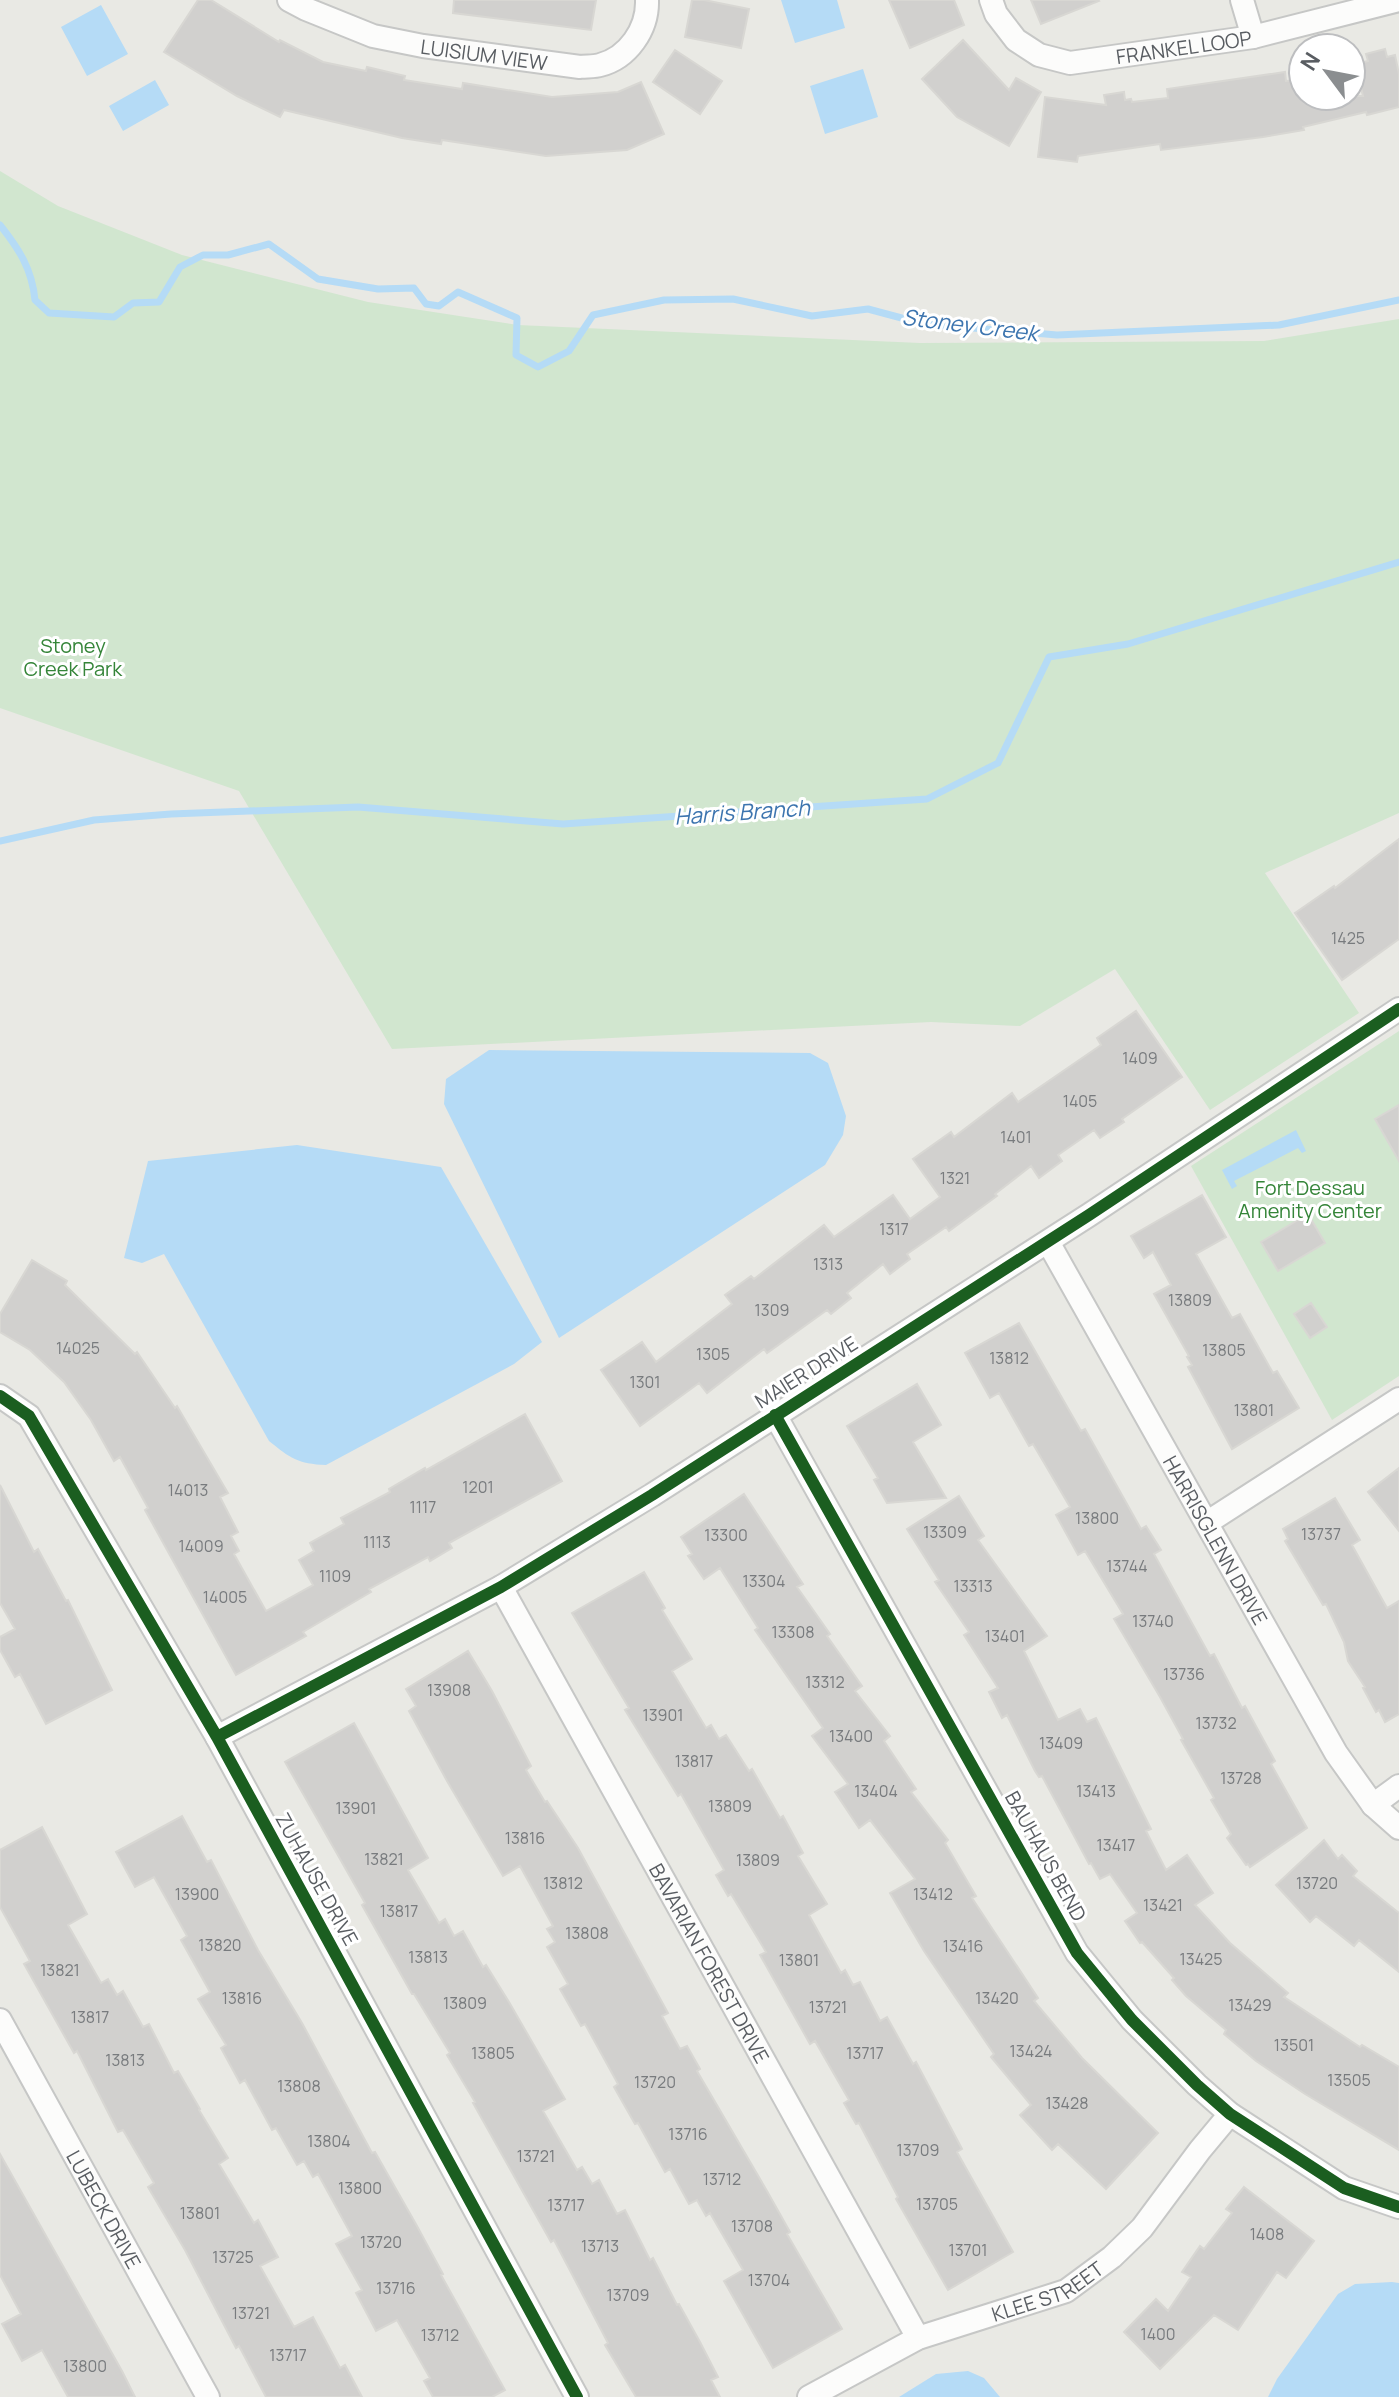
<svg xmlns="http://www.w3.org/2000/svg" width="1399" height="2397" font-family="Manrope,sans-serif">
  <rect width="100%" height="100%" fill="#e9e9e4"/>
  <path fill="#d1e6cf" d="M0,171L58,206L182,255L368,302L518,325L920,343L1264,341L1399,319V813L1265,873L1359,1013L1210,1110L1115,969L1020,1026L931,1022L392,1049L239,791L0,708Z
    M1399,1031V1376L1332,1420L1191,1166Z"/>
  <path fill="#b5dbf6" d="M781,0H837L845,28L795,43Z
    M101,5L128,54L87,76L61,27Z
    M863,69L878,117L825,134L810,86Z
    M155,80L169,105L123,131L109,106Z
    M489,1050L810,1053L828,1063L846,1116L843,1135L825,1165L559,1338L444,1104L446,1079Z
    M1296,1130L1306,1151L1302,1153L1298,1148L1234,1181L1237,1186L1232,1189L1222,1170Z
    M297,1145L441,1167L542,1342L514,1364L326,1465C298,1464 290,1458 269,1441L164,1254L142,1263L124,1258L148,1161Z
    M1392,2282L1399,2283V2397H1268L1277,2379L1338,2294L1355,2284Z
    M968,2371L984,2378L1000,2397H899L936,2374Z"/>
  <g fill="none" stroke-linecap="round" stroke-linejoin="round">
    <path stroke="#b5dbf6" stroke-width="7" d="M0,225C19,249 32,269 35,300L49,313L114,317L133,303L159,302L180,267L203,255H228L269,244L318,279L378,289L414,288L426,304L439,306L458,292L517,318L516,355L538,367L569,351L593,315L664,300L733,299L812,316L868,309L924,324L1057,335L1279,325L1399,300
      M0,841L94,820L171,814L358,807L563,824L927,799L998,763L1049,657L1128,644L1399,562"/>
  </g>
  <path fill="#d1d0ce" stroke="#d8d7d3" stroke-width="2" d="M198,0H211L279,42L280,40L323,62L366,71L367,67L405,76L404,80L462,89L463,83L552,97L618,92L641,82L664,134L627,150L546,156L442,140L441,144L402,138L284,110L280,117L237,96L164,52Z
    M454,0H596L591,30L453,13Z
    M692,0H704L749,9L741,48L685,37Z
    M889,0H954L964,25L910,48Z
    M1031,0H1098L1099,1L1041,24Z
    M963,40L1009,90L1016,78L1041,92L1009,146L957,117L922,79Z
    M1385,49L1387,57L1395,55L1399,74V107L1367,115L1366,112L1303,127L1304,130L1263,137L1161,150L1160,144L1078,156L1077,162L1038,157L1045,97L1106,105L1104,95L1124,92L1125,100L1131,99L1132,102L1168,98L1167,89L1285,72L1286,81L1295,80L1298,96H1363L1355,64L1368,61L1366,54Z
    M675,50L722,81L700,114L653,82Z
    M1399,839V939L1342,980L1295,913L1334,886L1335,888Z
    M1136,1011L1182,1077L1122,1119L1124,1122L1100,1138L1094,1130L1058,1155L1062,1161L1039,1178L1031,1166L995,1194L997,1196L949,1231L946,1227L907,1254L910,1259L890,1274L883,1264L847,1293L851,1298L831,1314L827,1310L767,1353L764,1349L707,1393L699,1383L640,1426L601,1370L642,1342L656,1362L732,1304L725,1295L751,1276L754,1279L824,1225L834,1237L893,1195L910,1219L940,1197L913,1159L951,1132L954,1137L1012,1093L1018,1102L1101,1045L1097,1038Z
    M1399,1105V1161L1375,1119Z
    M1202,1195L1226,1237L1196,1254L1232,1318L1240,1314L1273,1373L1277,1371L1299,1408L1232,1449L1188,1367L1192,1365L1187,1357L1189,1356L1154,1294L1171,1285L1153,1252L1144,1258L1131,1236Z
    M1308,1214L1325,1243L1278,1271L1261,1242Z
    M32,1260L67,1281L65,1285L135,1354L137,1352L175,1408L177,1406L228,1493L220,1497L238,1532L231,1536L239,1551L234,1554L266,1611L313,1585L299,1560L314,1551L310,1543L344,1524L341,1518L390,1492L389,1489L425,1468L426,1470L525,1414L562,1481L449,1543L452,1548L430,1561L428,1557L369,1589L371,1592L303,1632L306,1636L236,1675L145,1510L148,1508L120,1457L114,1461L91,1420L64,1382L30,1350L0,1332V1314Z
    M1311,1303L1327,1327L1310,1338L1294,1314Z
    M1019,1323L1081,1431L1085,1429L1141,1529L1146,1526L1161,1550L1154,1554L1210,1656L1214,1654L1242,1708L1245,1706L1275,1761L1271,1764L1307,1828L1250,1867L1248,1864L1246,1865L1227,1838L1231,1834L1211,1800L1214,1798L1181,1740L1183,1739L1160,1697L1114,1619L1123,1614L1085,1551L1078,1555L1056,1515L1070,1507L1033,1444L1029,1446L999,1393L990,1398L965,1353Z
    M917,1384L941,1425L913,1442L946,1498L887,1503L874,1480L878,1478L847,1426Z
    M1399,1468V1531L1368,1492Z
    M0,1485L34,1552L38,1549L66,1601L68,1600L112,1690L46,1724L20,1674L15,1677L0,1650V1637L15,1629L0,1603Z
    M744,1494L803,1584L797,1587L830,1634L827,1636L862,1686L855,1691L890,1736L884,1741L916,1789L911,1792L948,1840L945,1843L976,1896L972,1898L1038,1998L1034,2001L1082,2058L1158,2133L1106,2189L1058,2144L1052,2150L1020,2115L1031,2105L991,2057L994,2054L924,1951L890,1893L915,1879L870,1820L859,1828L835,1792L848,1784L812,1736L823,1728L755,1630L758,1628L720,1568L704,1579L688,1556L692,1554L681,1537Z
    M959,1496L984,1536L978,1540L1047,1636L1024,1651L1058,1720L1080,1709L1087,1722L1096,1718L1151,1829L1146,1831L1166,1870L1187,1855L1213,1893L1195,1905L1230,1943L1288,1993L1284,1997L1360,2047L1362,2045L1399,2067V2150L1305,2094L1256,2061L1224,2034L1226,2030L1186,1996L1172,1980L1174,1978L1142,1942L1140,1943L1125,1921L1137,1913L1110,1874L1100,1879L1091,1863L1089,1864L1042,1776L1039,1777L1035,1771L1007,1715L1002,1718L989,1692L998,1688L964,1635L969,1632L935,1582L939,1580L907,1529Z
    M1335,1498L1360,1540L1352,1545L1387,1608L1399,1601V1714L1385,1722L1379,1710L1376,1712L1363,1688L1365,1687L1348,1661L1344,1642L1326,1604L1323,1605L1285,1541L1288,1539L1283,1529Z
    M644,1572L665,1608L662,1610L692,1659L672,1671L706,1728L711,1725L719,1739L726,1735L749,1771L752,1769L780,1818L783,1816L803,1853L798,1856L827,1904L809,1915L841,1973L845,1970L853,1985L860,1982L880,2021L887,2017L913,2064L916,2062L962,2149L957,2152L1013,2252L948,2290L896,2199L898,2197L859,2123L856,2124L844,2103L849,2100L815,2041L810,2044L760,1955L766,1952L731,1894L728,1896L716,1875L724,1870L681,1794L678,1796L625,1710L629,1708L572,1613Z
    M468,1651L492,1691L531,1766L526,1770L545,1802L547,1801L578,1848L668,2013L662,2016L680,2049L687,2046L700,2069L697,2071L767,2191L790,2232L787,2234L842,2329L773,2368L724,2281L743,2270L710,2213L706,2216L697,2200L689,2204L670,2169L665,2172L638,2123L635,2124L614,2087L618,2084L585,2024L581,2026L560,1989L568,1984L547,1947L555,1942L547,1929L553,1926L520,1866L503,1876L447,1781L409,1711L416,1706L406,1689Z
    M354,1723L428,1858L408,1870L439,1923L445,1919L454,1936L463,1931L483,1967L486,1965L509,2002L565,2099L543,2111L577,2170L582,2167L592,2184L599,2180L617,2214L625,2210L650,2260L653,2258L677,2305L679,2304L700,2342L718,2377L711,2380L720,2397H636L605,2345L608,2343L554,2240L551,2242L473,2103L475,2102L447,2055L450,2053L414,1994H412L362,1905L365,1903L285,1762Z
    M182,1816L207,1862L211,1860L258,1950L302,2023L372,2153L375,2152L417,2226L443,2274L441,2275L505,2390L492,2397H433L424,2381L430,2378L397,2320L376,2331L356,2293L362,2290L336,2244L352,2236L318,2174L313,2177L304,2161L297,2165L276,2128L272,2130L245,2080L240,2083L221,2048L226,2045L198,1999L210,1992L181,1940L187,1936L154,1877L135,1887L116,1852Z
    M42,1827L87,1914L68,1925L101,1983L108,1979L117,1995L123,1991L143,2027L149,2024L174,2073L178,2071L200,2109L199,2110L228,2158L219,2164L254,2223L258,2220L278,2257L260,2266L294,2327L313,2317L340,2368L345,2365L362,2397H266L239,2346L236,2348L185,2250L148,2187L154,2183L123,2130L118,2132L77,2051L74,2053L24,1964L30,1961L0,1907V1850Z
    M1324,1840L1338,1859L1342,1855L1357,1871L1353,1876L1399,1913V1972L1359,1940L1354,1946L1316,1916L1310,1922L1276,1885Z
    M0,2154L122,2371L135,2397H68L42,2350L22,2361L2,2324L21,2314L0,2275Z
    M1244,2187L1314,2241L1286,2278L1277,2272L1238,2330L1214,2315L1160,2369L1124,2332L1156,2299L1168,2311L1191,2277L1182,2272L1200,2246L1204,2249L1232,2213L1226,2209Z"/>
  <g fill="none" stroke-linecap="round" stroke-linejoin="round">
    <defs>
      <g id="minor">
        <path id="s1" d="M289,0L306,9L373,36L423,46L580,67C586,66 594,67 600,65C628,58 648,29 647,0"/>
        <path id="s2" d="M991,0L996,14L1016,40L1039,55L1070,63L1253,37L1399,0"/>
        <path d="M1242,0L1253,37"/>
        <path id="s3" d="M1048,1242L1336,1753L1373,1805L1399,1828"/>
        <path d="M0,1396L29,1416L217,1737L577,2397"/>
        <path d="M775,1415L1077,1953L1132,2020L1197,2085L1230,2114L1344,2188L1399,2207"/>
        <path d="M1208,1522L1399,1399"/>
        <path id="s4" d="M501,1587L918,2338"/>
        <path d="M217,1737L501,1587L652,1495L1089,1215L1399,1009"/>
        <path d="M1373,1805L1399,1786"/>
        <path id="s5" d="M0,2020L208,2397"/>
        <path id="s6" d="M809,2397L918,2338L1066,2291L1112,2257L1142,2228L1200,2150L1230,2114"/>
      </g>
    </defs>
    <use href="#minor" stroke="#c6c7c6" stroke-width="26"/>
    <use href="#minor" stroke="#fcfcfb" stroke-width="22"/>
    <defs>
      <path id="cycleway" d="M0,1396L29,1416L217,1737L577,2397
        M775,1415L1077,1953L1132,2020L1197,2085L1230,2114L1344,2188L1399,2207
        M217,1737L501,1587L652,1495L1089,1215L1399,1009"/>
    </defs>
    <use href="#cycleway" stroke="#fff" stroke-width="17"/>
    <use href="#cycleway" stroke="#1b5e20" stroke-width="12"/>
  </g>
  <g text-anchor="middle" dominant-baseline="central" stroke-width="6" stroke-linejoin="round" paint-order="stroke">
    <g font-size="16" fill="#787b7e">
      <text x="1348" y="938">1425</text>
      <text x="1140" y="1058">1409</text>
      <text x="1080" y="1101">1405</text>
      <text x="1016" y="1137">1401</text>
      <text x="955" y="1178">1321</text>
      <text x="894" y="1229">1317</text>
      <text x="828" y="1264">1313</text>
      <text x="1190" y="1300">13809</text>
      <text x="772" y="1310">1309</text>
      <text x="78" y="1348">14025</text>
      <text x="1224" y="1350">13805</text>
      <text x="713" y="1354">1305</text>
      <text x="1009" y="1358">13812</text>
      <text x="645" y="1382">1301</text>
      <text x="1254" y="1410">13801</text>
      <text x="478" y="1487">1201</text>
      <text x="188" y="1490">14013</text>
      <text x="423" y="1507">1117</text>
      <text x="1097" y="1518">13800</text>
      <text x="945" y="1532">13309</text>
      <text x="1321" y="1534">13737</text>
      <text x="726" y="1535">13300</text>
      <text x="377" y="1542">1113</text>
      <text x="201" y="1546">14009</text>
      <text x="1127" y="1566">13744</text>
      <text x="335" y="1576">1109</text>
      <text x="764" y="1581">13304</text>
      <text x="973" y="1586">13313</text>
      <text x="225" y="1597">14005</text>
      <text x="1153" y="1621">13740</text>
      <text x="793" y="1632">13308</text>
      <text x="1005" y="1636">13401</text>
      <text x="1184" y="1674">13736</text>
      <text x="825" y="1682">13312</text>
      <text x="449" y="1690">13908</text>
      <text x="663" y="1715">13901</text>
      <text x="1216" y="1723">13732</text>
      <text x="851" y="1736">13400</text>
      <text x="1061" y="1743">13409</text>
      <text x="694" y="1761">13817</text>
      <text x="1241" y="1778">13728</text>
      <text x="876" y="1791">13404</text>
      <text x="1096" y="1791">13413</text>
      <text x="730" y="1806">13809</text>
      <text x="356" y="1808">13901</text>
      <text x="525" y="1838">13816</text>
      <text x="1116" y="1845">13417</text>
      <text x="384" y="1859">13821</text>
      <text x="758" y="1860">13809</text>
      <text x="563" y="1883">13812</text>
      <text x="1317" y="1883">13720</text>
      <text x="197" y="1894">13900</text>
      <text x="933" y="1894">13412</text>
      <text x="1163" y="1905">13421</text>
      <text x="399" y="1911">13817</text>
      <text x="587" y="1933">13808</text>
      <text x="220" y="1945">13820</text>
      <text x="963" y="1946">13416</text>
      <text x="428" y="1957">13813</text>
      <text x="1201" y="1959">13425</text>
      <text x="799" y="1960">13801</text>
      <text x="60" y="1970">13821</text>
      <text x="242" y="1998">13816</text>
      <text x="997" y="1998">13420</text>
      <text x="465" y="2003">13809</text>
      <text x="1250" y="2005">13429</text>
      <text x="828" y="2007">13721</text>
      <text x="90" y="2017">13817</text>
      <text x="1294" y="2045">13501</text>
      <text x="1031" y="2051">13424</text>
      <text x="493" y="2053">13805</text>
      <text x="865" y="2053">13717</text>
      <text x="125" y="2060">13813</text>
      <text x="1349" y="2080">13505</text>
      <text x="655" y="2082">13720</text>
      <text x="299" y="2086">13808</text>
      <text x="1067" y="2103">13428</text>
      <text x="688" y="2134">13716</text>
      <text x="329" y="2141">13804</text>
      <text x="918" y="2150">13709</text>
      <text x="536" y="2156">13721</text>
      <text x="722" y="2179">13712</text>
      <text x="360" y="2188">13800</text>
      <text x="937" y="2204">13705</text>
      <text x="566" y="2205">13717</text>
      <text x="200" y="2213">13801</text>
      <text x="752" y="2226">13708</text>
      <text x="1267" y="2234">1408</text>
      <text x="381" y="2242">13720</text>
      <text x="600" y="2246">13713</text>
      <text x="968" y="2250">13701</text>
      <text x="233" y="2257">13725</text>
      <text x="769" y="2280">13704</text>
      <text x="396" y="2288">13716</text>
      <text x="628" y="2295">13709</text>
      <text x="251" y="2313">13721</text>
      <text x="1158" y="2334">1400</text>
      <text x="440" y="2335">13712</text>
      <text x="288" y="2355">13717</text>
      <text x="85" y="2366">13800</text>
    </g>
    <g font-size="20" fill="#595d62" stroke="#fff">
      <text stroke="none"><textPath href="#s2" startOffset="222">FRANKEL LOOP</textPath></text>
      <text stroke="none"><textPath href="#s1" startOffset="204">LUISIUM VIEW</textPath></text>
      <text transform="translate(806 1372) rotate(-32)">MAIER DRIVE</text>
      <text stroke="none"><textPath href="#s3" startOffset="342">HARRISGLENN DRIVE</textPath></text>
      <text transform="translate(1046 1856) rotate(61)">BAUHAUS BEND</text>
      <text transform="translate(317 1879) rotate(61)">ZUHAUSE DRIVE</text>
      <text stroke="none"><textPath href="#s4" startOffset="430">BAVARIAN FOREST DRIVE</textPath></text>
      <text stroke="none"><textPath href="#s5" startOffset="216">LUBECK DRIVE</textPath></text>
      <text stroke="none"><textPath href="#s6" startOffset="262">KLEE STREET</textPath></text>
    </g>
    <g font-size="20" fill="#358539" stroke="#fff">
      <text x="73" y="645">Stoney<tspan x="73" dy="23">Creek Park</tspan></text>
      <text x="1310" y="1187">Fort Dessau<tspan x="1310" dy="23">Amenity Center</tspan></text>
    </g>
    <g font-size="22" font-style="italic" fill="#3d75af" stroke="#fff">
      <text transform="translate(970 325) rotate(7)">Stoney Creek</text>
      <text transform="translate(742 812) rotate(-4)">Harris Branch</text>
    </g>
  </g>
  <g transform="translate(1327 72) rotate(302)"><circle r="38" fill="#ffffff" stroke="#bdbec0" stroke-width="2"/>
  <path d="M0-6L14 30L0 20L-14 30Z" fill="#8b8e90"/>
  <text y="-12" font-size="22" font-weight="bold" text-anchor="middle" fill="#595d62">N</text>
  </g>
</svg>
